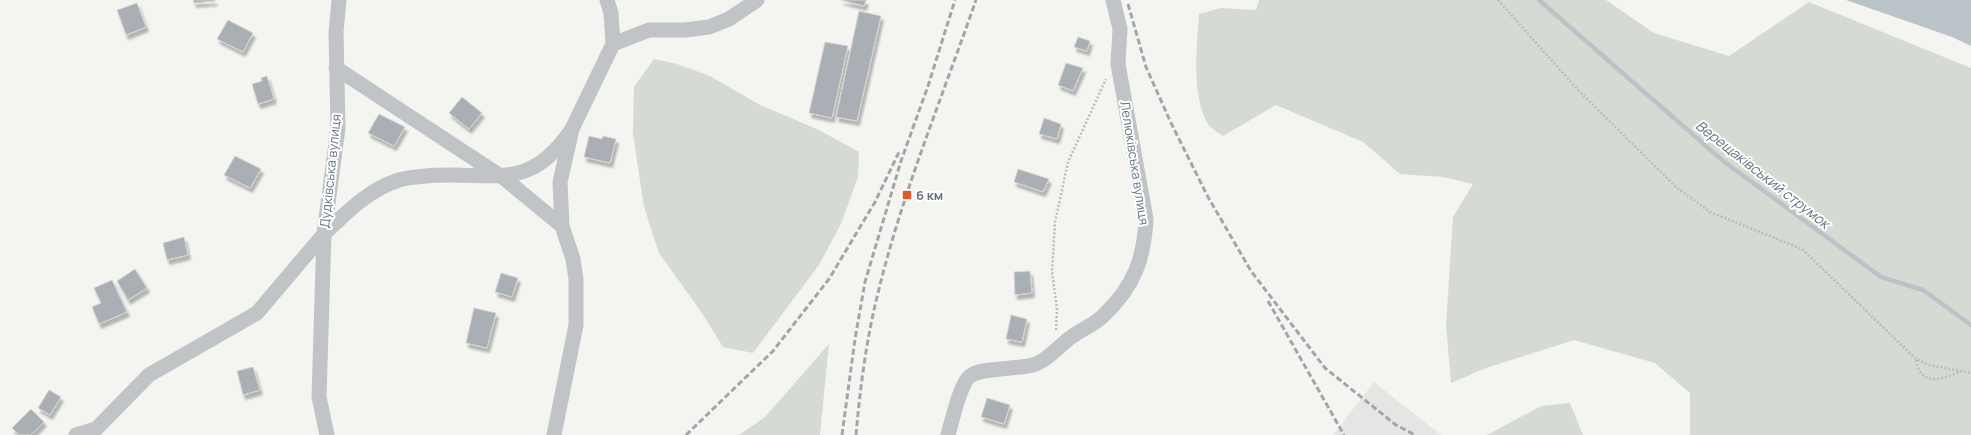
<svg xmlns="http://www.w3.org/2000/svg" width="1971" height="435" font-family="Manrope,sans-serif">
  <defs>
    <filter id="shadow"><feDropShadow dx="2.5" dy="4.5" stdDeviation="1" flood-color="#0004"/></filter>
  </defs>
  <rect width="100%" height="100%" fill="#f4f5f1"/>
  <path fill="#e5e6e4" d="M1374,382L1441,435H1333Z"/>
  <path fill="#d5dbd2" d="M1259,0H1606L1654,33L1729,56L1809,2L1971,68V435H1690V393L1655,363L1574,340L1486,368L1451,383L1446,325L1453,217L1473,184L1443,177L1400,174L1363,142L1276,105L1223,136C1218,132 1209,128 1207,122C1191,93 1197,47 1199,14L1221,8L1256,10Z
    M654,59L677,64L710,76L760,105L819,130L859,152L858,177L841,224L819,265L753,353L723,347L702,313L659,253L644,207L633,134L634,87Z
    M829,344L820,435H739L765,417Z
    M1570,403L1583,435H1487L1541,406Z"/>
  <path fill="#bac3c8" d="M1846,0H1971V46L1952,37Z"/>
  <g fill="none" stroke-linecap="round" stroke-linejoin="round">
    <path stroke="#bac3c8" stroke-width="4.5" d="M1539,0L1722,160L1881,277L1923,290L1971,325"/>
  </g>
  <path fill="#a9afb5" stroke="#d6d6d4" filter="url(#shadow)" d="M193,0H215V1L194,3Z
    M841,0H866L864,6Z
    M137,3L146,27L126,35L117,10Z
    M859,11L881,16L857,121L836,117Z
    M228,20L253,33L243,52L217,39Z
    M1078,37L1090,41L1087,51L1074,47Z
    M825,42L848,46L832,118L809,113Z
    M1066,63L1083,68L1073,91L1058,85Z
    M267,76L274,99L258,104L252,84L262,81L261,78Z
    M462,97L482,113L469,129L449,113Z
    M379,114L405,127L394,146L368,133Z
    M1044,118L1061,124L1057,139L1039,134Z
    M589,136L602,139L603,136L616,139L610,163L584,157Z
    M235,156L261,169L250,188L224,175Z
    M1018,169L1049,179L1043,192L1014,182Z
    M184,237L188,255L167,260L163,243Z
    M135,269L147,288L128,300L117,281Z
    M1030,271L1032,293L1015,295L1014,272Z
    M501,273L518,278L512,297L495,292Z
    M112,280L127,312L99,324L92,307L101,303L94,288Z
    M474,308L496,313L487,348L466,343Z
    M1011,315L1027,319L1022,342L1006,339Z
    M253,367L260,390L243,395L237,371Z
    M49,390L61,397L50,415L38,408Z
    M987,398L1010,405L1004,424L981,417Z
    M31,409L44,422L31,435H19L12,428Z"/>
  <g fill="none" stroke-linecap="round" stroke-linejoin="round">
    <path stroke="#babcbe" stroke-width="2.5" stroke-dasharray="2 2" stroke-linecap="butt" d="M1498,0L1578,90L1677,188L1710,212L1802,249L1916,359L1929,365L1971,373
      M1056,330L1057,308L1052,272L1055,222L1068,162L1106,79
      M1916,360C1917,363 1918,370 1921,373C1931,385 1950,376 1961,371"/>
    <path stroke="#c0c4c7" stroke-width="15" d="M613,44L649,30H685L709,27L729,19L757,0
      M336,68L505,179L562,226
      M76,435L96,429L149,375L257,313L324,234L338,128L336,32L339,0
      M327,435L319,397L324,234C347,212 368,190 399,180C408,177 418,177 426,176C491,170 528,195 572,129
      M554,435L576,325V279L573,259L562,226L560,182L572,129L613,44L611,13L607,0
      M948,435C952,421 960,384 970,376C981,367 1020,370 1036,364C1049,359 1059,346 1070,338C1081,329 1095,325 1105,314C1134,286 1144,259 1146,219L1118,64L1120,29L1113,0"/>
    <path stroke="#a1a6ac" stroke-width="3" stroke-dasharray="6 3" stroke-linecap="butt" d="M1128,4L1146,67L1171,123L1208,197L1251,271L1325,368L1396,425L1415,435
      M1268,301L1344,435
      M686,435L773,351L829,279L875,202L900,150
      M842,435L855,339L865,282L901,161L928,86L955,0
      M856,435C860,389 866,342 877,297C901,196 942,98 976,0"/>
  </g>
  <rect fill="#dc5c2a" stroke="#fff" stroke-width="1.5" x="902" y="190" width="10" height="10" rx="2"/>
  <g text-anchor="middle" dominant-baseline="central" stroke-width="4" stroke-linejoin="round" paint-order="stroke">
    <g font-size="13" fill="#657381" stroke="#fff">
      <text transform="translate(1135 163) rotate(81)">Лелюківська вулиця</text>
      <text transform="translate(330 171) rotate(-84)">Дудківська вулиця</text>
    </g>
    <g font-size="13" font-weight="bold" fill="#657381" stroke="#fff" text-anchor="start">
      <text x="916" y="195">6 км</text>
    </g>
    <g font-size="14" font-style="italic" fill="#60757e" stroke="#fff">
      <text transform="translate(1763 174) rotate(38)">Верещаківський струмок</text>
    </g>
  </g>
</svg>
